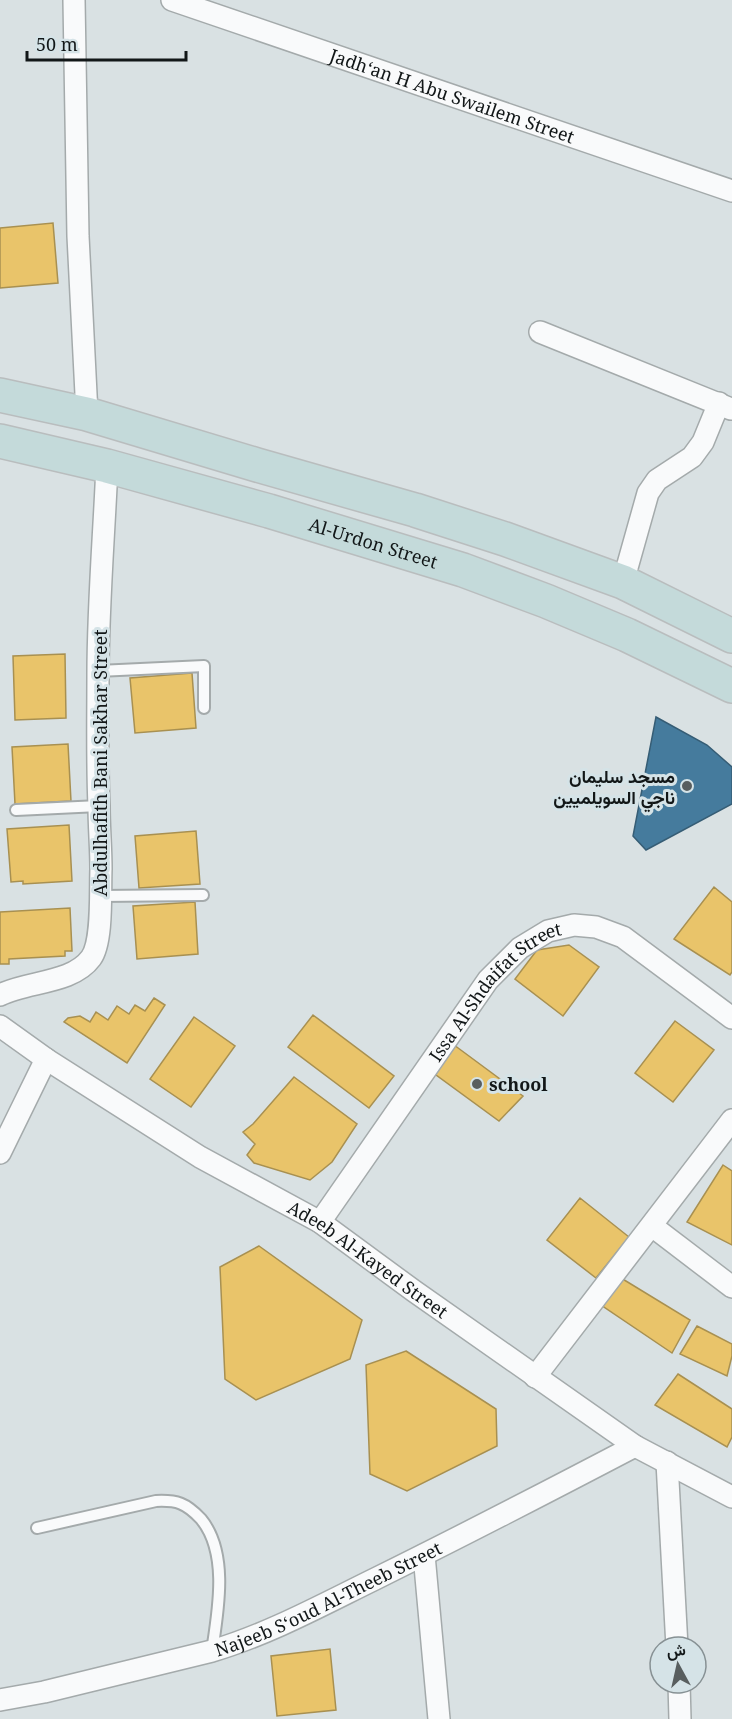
<svg xmlns="http://www.w3.org/2000/svg" width="732" height="1719" font-family="'Noto Serif',Vazirmatn,serif">
  <rect width="100%" height="100%" fill="#d9e1e3"/>
  <path fill="#e9c46a" stroke="#a89051" stroke-width="1.5" d="M53,223L58,283L0,288V228Z
    M65,654L66,718L15,720L13,656Z
    M192,673L196,728L135,733L130,678Z
    M68,744L71,801L15,804L12,747Z
    M69,825L72,881L23,884V881L11,882L7,829Z
    M196,831L200,884L139,888L135,836Z
    M714,887L732,902V972L730,975L674,939Z
    M195,902L198,954L137,959L133,906Z
    M70,908L72,951H65V956L9,959V964H0V912Z
    M569,945L599,967L563,1016L515,979L537,950Z
    M154,998L165,1005L127,1063L64,1022L68,1018L80,1016L90,1022L96,1012L108,1020L117,1006L129,1014L135,1005L145,1011Z
    M313,1015L394,1076L369,1108L288,1047Z
    M194,1017L235,1046L191,1107L150,1079Z
    M675,1021L714,1050L673,1102L635,1073Z
    M450,1042L523,1096L499,1121L432,1072Z
    M294,1077L357,1124L332,1162L310,1180L254,1163L247,1155L255,1144L243,1132L253,1124Z
    M723,1165L732,1171V1245L687,1222Z
    M580,1198L629,1237L596,1278L547,1240Z
    M259,1246L362,1320L350,1359L256,1400L225,1379L220,1267Z
    M621,1278L690,1320L672,1353L601,1305Z
    M697,1326L732,1344V1356L727,1376L680,1354Z
    M406,1351L496,1409L497,1446L407,1491L370,1474L366,1365Z
    M678,1374L732,1409V1437L727,1447L655,1405Z
    M330,1649L336,1710L277,1716L271,1656Z"/>
  <path fill="#457b9d" stroke="#365d75" stroke-width="1.5" d="M656,717L707,745L732,767V804L646,850L633,836Z"/>
  <g fill="none" stroke-linecap="round" stroke-linejoin="round">
    <defs>
      <path id="lane" d="M98,671L204,666V708
        M16,810L99,806
        M100,896L203,895
        M37,1528L156,1501C177,1500 186,1503 201,1519C229,1553 218,1611 212,1651"/>
      <g id="street">
        <path d="M74,0L78,236L87,414"/>
        <path id="s1" d="M172,0L732,191"/>
        <path d="M540,332L731,409"/>
        <path d="M623,582L648,493L657,480L692,457L703,442L719,403"/>
        <path d="M0,995C27,981 72,984 91,958C103,942 100,891 101,869C101,848 99,827 99,806C97,762 98,718 98,674C98,605 104,535 107,466"/>
        <path id="s2" d="M0,1026L46,1059L200,1157L320,1222L414,1291L635,1446L732,1497"/>
        <path d="M0,1153L46,1059"/>
        <path id="s3" d="M320,1222L488,980L520,948L548,931L574,925L596,927L623,937L732,1018"/>
        <path d="M652,1226L732,1287"/>
        <path d="M535,1377L732,1120"/>
        <path d="M667,1462L677,1647"/>
        <path d="M424,1555L439,1719"/>
        <path d="M679,1683L680,1719"/>
        <path id="s4" d="M0,1700L44,1692L212,1651C269,1634 322,1605 375,1579C462,1536 549,1491 635,1446"/>
      </g>
      <g id="highway">
        <path d="M0,395L87,414L257,465L415,510L505,539L623,582L732,636"/>
        <path id="s5" d="M0,441L107,466L269,511L463,570L546,601L627,635L732,686"/>
      </g>
    </defs>
    <use href="#lane" stroke="#a4aaab" stroke-width="14"/>
    <use href="#street" stroke="#a4aaab" stroke-width="24"/>
    <use href="#highway" stroke="#b9bdbe" stroke-width="36"/>
    <use href="#lane" stroke="#f9fafb" stroke-width="10"/>
    <use href="#street" stroke="#f9fafb" stroke-width="21"/>
    <use href="#highway" stroke="#c4dada" stroke-width="33"/>
  </g>
  <g fill="#585e5f" stroke="#d5e3e7" stroke-width="2">
    <circle cx="687" cy="786" r="6"/>
    <circle cx="477" cy="1084" r="6"/>
  </g>
  <g text-anchor="middle" dominant-baseline="central" stroke-width="6" stroke-linejoin="round" paint-order="stroke">
    <g font-size="18" fill="#121718" stroke="#d5e3e7">
      <text stroke="none"><textPath href="#s1" startOffset="296">Jadh‘an H Abu Swailem Street</textPath></text>
      <text stroke="none"><textPath href="#s5" startOffset="387">Al-Urdon Street</textPath></text>
      <text transform="translate(100 763) rotate(-90)">Abdulhafith Bani Sakhar Street</text>
      <text stroke="none"><textPath href="#s3" startOffset="292">Issa Al-Shdaifat Street</textPath></text>
      <text stroke="none"><textPath href="#s2" startOffset="436">Adeeb Al-Kayed Street</textPath></text>
      <text stroke="none"><textPath href="#s4" startOffset="345">Najeeb S‘oud Al-Theeb Street</textPath></text>
    </g>
    <g font-size="18" font-weight="bold" fill="#121718" stroke="#d5e3e7" text-anchor="end">
      <text x="675" y="776">مسجد سليمان<tspan x="675" dy="21">ناجي السويلميين</tspan></text>
      <text x="489" y="1084" text-anchor="start">school</text>
    </g>
  </g>
  <g transform="translate(678 1665) rotate(352)"><circle r="28" fill="#d5e3e7" stroke="#879194" stroke-width="1.5"/>
  <path d="M0-4.5L10 22L0 15L-10 22Z" fill="#585e5f"/>
  <text y="-9" font-size="16" font-weight="bold" text-anchor="middle" fill="#121718">ش</text>
  </g>
  <path d="M27 51v9h159v-9" fill="none" stroke="#121718" stroke-width="3"/>
  <text x="36" y="51" font-size="18" fill="#121718" stroke="#d5e3e7" stroke-width="4.5" paint-order="stroke">50 m</text>
</svg>
